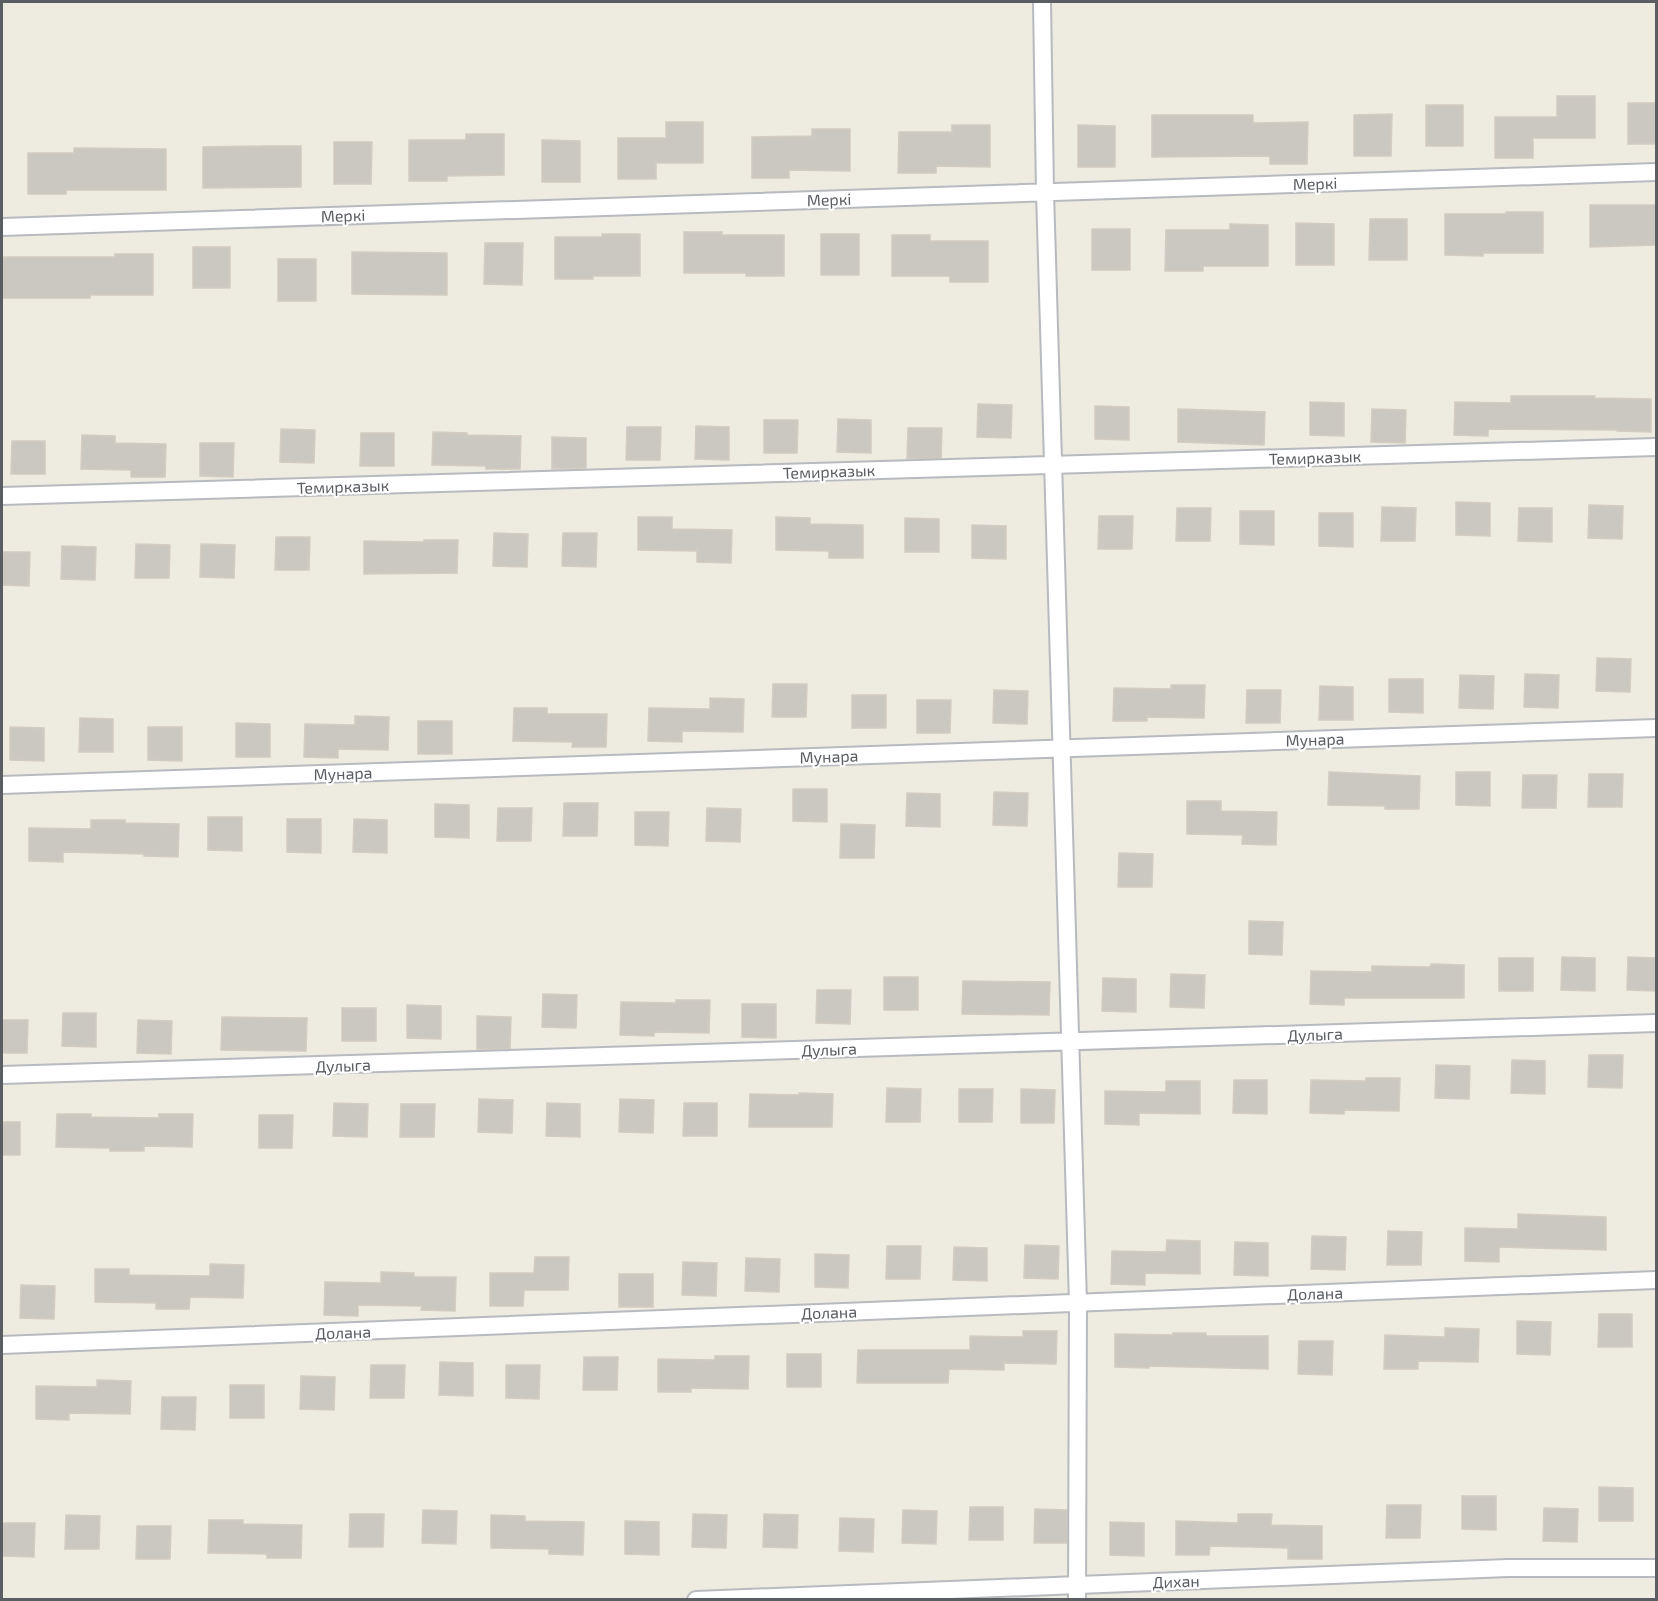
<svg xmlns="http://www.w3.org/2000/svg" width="1658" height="1601" font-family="'Exo 2',sans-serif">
  <rect width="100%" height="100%" fill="#eeebe1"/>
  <path fill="#cbc7c1" stroke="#d3ccc0" stroke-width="1.5" d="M1557,96H1595V138H1533V158H1495V117H1557Z
    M1628,103H1656V144H1628Z
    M1426,105H1463V146H1426Z
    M1392,114L1391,156H1354V115Z
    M1152,115H1253V123L1308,122L1307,164H1270V156L1152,157Z
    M666,122H703V163H656V179H618V138H666Z
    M952,125H990V167L936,166V173H898L899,132H952Z
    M1078,125L1115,126V167H1078Z
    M812,129H850V171L789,170V178H752V137L812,136Z
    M466,134H504V175L447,176V181H409V140H466Z
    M542,140L580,141V182H542Z
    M334,142H372L371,184H334Z
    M263,146H301V187L203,188V147Z
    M74,148L166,149V190H66V194H28V153H74Z
    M1590,205H1656V245L1590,247Z
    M1506,212H1543V253H1483V256L1445,255V214H1506Z
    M1370,219H1407V260H1369Z
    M1296,223L1334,224V265H1296Z
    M1230,224L1268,225V266H1203V271H1165L1166,230H1230Z
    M1092,229H1130V270H1092Z
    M684,232H722V235H784V276H746V273H684Z
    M602,234H640V276H593V279H555V237H602Z
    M821,234H859V275H821Z
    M892,235H930V241H988V282H950V276H892Z
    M485,243H523L522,285L484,284Z
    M193,247H230V288H193Z
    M352,252L447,253V295L352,294Z
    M115,254H153V295H90V298H2V257H115Z
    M278,259H316V301H278Z
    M1511,396H1595L1594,398L1651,399V432L1617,431V430L1488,429V436L1454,435L1455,402L1511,403Z
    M1310,402L1344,403V436L1310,435Z
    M978,404L1012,405L1011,438L977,437Z
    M1095,406L1129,407V440L1095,439Z
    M1178,409L1265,412L1264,445L1178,442Z
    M1372,409L1406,410L1405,443L1371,442Z
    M838,419L871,420V453L837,452Z
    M764,420H798L797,453H764Z
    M696,426L729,427V460L695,459Z
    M627,427H661L660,460H626Z
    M908,428H942L941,458L907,459Z
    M281,429L315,430L314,463L280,462Z
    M433,432L467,433V435L521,436L520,469H486V466L432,465Z
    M361,433H394V466H360Z
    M82,435L115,436V443L166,444L165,477H131V470L81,469Z
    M552,437L586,438V468L552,469Z
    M12,441H45V474H11Z
    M200,443H234L233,477L200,476Z
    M1456,502L1490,503V536L1456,535Z
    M1589,505L1623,506L1622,539L1588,538Z
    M1382,507L1416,508L1415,541H1381Z
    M1177,508H1211L1210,541H1176Z
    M1519,508H1552V542L1518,541Z
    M1240,511H1274V545L1240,544Z
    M1319,513H1353V547L1319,546Z
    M1099,516H1133L1132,549H1098Z
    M638,517H672V529L732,530L731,563L697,562V551L638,550Z
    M776,517L810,518V524L863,525V558H829V551L776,550Z
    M905,518L939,519V552H905Z
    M972,525L1006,526V559L972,558Z
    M494,533L528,534L527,567L493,566Z
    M563,533H597L596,567L562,566Z
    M276,537H310L309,570H275Z
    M424,540H458L457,573L364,574V541L424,542Z
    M136,544L170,545L169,578H135Z
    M201,544L235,545L234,578L200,577Z
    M62,546L96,547L95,580L61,579Z
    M2,552H30L29,586L2,585Z
    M1597,658L1631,659L1630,692L1596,691Z
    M1525,674L1559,675L1558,708L1524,707Z
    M1460,675L1494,676L1493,709L1459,708Z
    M1389,679H1423V713L1389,712Z
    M773,684H807L806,717H772Z
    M1171,685H1205L1204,718L1147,717V721H1113L1114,688L1171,689Z
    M1320,686L1353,687V720H1319Z
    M994,690L1028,691L1027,724L993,723Z
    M1247,690H1281L1280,723H1246Z
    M852,695H886V728H852Z
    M710,698L744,699L743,732L682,731V742L648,741L649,708L710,709Z
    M917,700H951L950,733H917Z
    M514,708H547V714H607L606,747H572L573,742L513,741Z
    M355,716L389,717L388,750L338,749V758L304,757L305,724L355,725Z
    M80,718L113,719V752H79Z
    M418,721H452V754H418Z
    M236,723L270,724V757H236Z
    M10,727L44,728V761L10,760Z
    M148,727H182V761L148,760Z
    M1329,772L1420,776L1419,809H1385V806L1328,805Z
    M1456,772H1490V806L1456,805Z
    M1589,774H1623L1622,807H1588Z
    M1523,775H1557L1556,808H1522Z
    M793,789H827V822L793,821Z
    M994,792L1028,793L1027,826L993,825Z
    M907,793L940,794V827L906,826Z
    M1187,801H1221V811L1277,812L1276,845L1242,844L1243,835L1187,834Z
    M564,803H598L597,836H563Z
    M435,804L469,805V838L435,837Z
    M498,808H532L531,841H497Z
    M707,808L741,809L740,842L706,841Z
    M635,812H669L668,846L635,845Z
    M208,817H242V851L208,850Z
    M287,819H321V853L287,852Z
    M354,819L387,820V853L353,852Z
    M91,820H125V823L179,824L178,857L144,856V854L63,852V862L29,861V828L91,829Z
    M841,824L875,825L874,858H840Z
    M1119,853L1153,854L1152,887H1118Z
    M1249,921L1283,922L1282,955L1249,954Z
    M1562,957L1595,958V991L1561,990Z
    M1628,957L1656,958V991L1627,990Z
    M1499,958H1533V991H1499Z
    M1431,964L1464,965V998H1344V1005L1310,1004L1311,971L1372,972V966L1430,967Z
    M1171,974L1205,975L1204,1008L1170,1007Z
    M884,977H918V1010H884Z
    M1103,978L1136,979V1012L1102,1011Z
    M963,981L1050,982L1049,1015L962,1014Z
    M817,990H851L850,1024L816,1023Z
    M543,994L577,995L576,1028L542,1027Z
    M676,1000H710L709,1033L654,1032V1036L620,1035L621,1002L676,1003Z
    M742,1004H776V1038L742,1037Z
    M407,1005L441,1006V1039L407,1038Z
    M342,1008H376V1041H342Z
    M63,1013H96V1047L62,1046Z
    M477,1016L511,1017L510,1049H477Z
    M222,1017L307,1018L306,1051L221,1050Z
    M2,1020H28L27,1053H2Z
    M138,1020L172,1021L171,1054L137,1053Z
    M1589,1055H1623L1622,1088L1588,1087Z
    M1512,1060L1545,1061V1094L1511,1093Z
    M1436,1065L1470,1066L1469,1099L1435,1098Z
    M1366,1078H1400L1399,1111L1344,1110V1114L1310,1113L1311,1080L1366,1081Z
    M1234,1080H1267V1114L1233,1113Z
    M1166,1081H1200V1114L1139,1113V1125L1105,1124V1091L1166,1092Z
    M887,1088L921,1089L920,1122H886Z
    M959,1089H993L992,1122H959Z
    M1021,1089L1055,1090L1054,1123H1021Z
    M799,1093L833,1094L832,1127H749L750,1094L799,1095Z
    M479,1099L513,1100L512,1133L478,1132Z
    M620,1099L654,1100L653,1133L619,1132Z
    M334,1103L368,1104L367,1137L333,1136Z
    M547,1103L580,1104V1137L546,1136Z
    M684,1103H717V1136H683Z
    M401,1104H435L434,1137H400Z
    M57,1114H91V1117L159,1118V1114H193L192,1147L144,1146V1151H110V1148L56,1147Z
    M259,1115H293L292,1148H259Z
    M2,1122H20V1155H2Z
    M1518,1214L1606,1217V1250L1499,1247V1262L1465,1261V1228L1518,1229Z
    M1388,1231L1422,1232L1421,1265H1387Z
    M1312,1236L1346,1237L1345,1270L1311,1269Z
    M1167,1240L1200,1241V1274L1145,1273V1285L1111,1284L1112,1251L1166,1252Z
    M1235,1242L1268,1243V1276L1234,1275Z
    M1025,1245L1059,1246L1058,1279L1024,1278Z
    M887,1246H921L920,1279H886Z
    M954,1247L987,1248V1281L953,1280Z
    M815,1254L849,1255L848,1288L815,1287Z
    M535,1257H569L568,1290H524L523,1306H490V1273H534Z
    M746,1258L780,1259L779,1292L745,1291Z
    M683,1262L717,1263L716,1296L682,1295Z
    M210,1264L244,1265L243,1298L190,1297L189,1309H156V1303L95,1302V1269H129V1275L210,1276Z
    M381,1272L414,1273V1277H456L455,1311L421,1310L422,1306L358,1305V1316L324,1315L325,1282L381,1283Z
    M619,1274H653V1307H619Z
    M21,1285L55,1286L54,1319L20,1318Z
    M1599,1314H1632V1347H1598Z
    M1517,1321L1551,1322L1550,1355L1517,1354Z
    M1445,1328L1479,1329L1478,1362L1418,1361V1369H1384L1385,1335L1445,1337Z
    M1023,1331H1057L1056,1364L1004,1363V1370L949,1369L948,1383H857L858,1350H970V1336L1023,1337Z
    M1173,1333H1206V1336H1268V1369L1149,1366V1368L1115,1367V1334L1173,1335Z
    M1299,1341H1333L1332,1375L1298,1374Z
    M787,1354H821V1387H787Z
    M715,1356H749L748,1389L691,1388V1392H658V1359L715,1360Z
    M584,1357H618L617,1390H583Z
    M440,1362L473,1363V1396L439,1395Z
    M371,1365H405L404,1398H370Z
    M506,1365H540L539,1399L506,1398Z
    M301,1376L335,1377L334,1410L300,1409Z
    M97,1380L131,1381L130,1414L69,1413V1420L36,1419V1386L97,1387Z
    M230,1385H264V1418H230Z
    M162,1397H196L195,1430L161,1429Z
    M1599,1487L1633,1488V1521H1599Z
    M1462,1496H1496V1530L1462,1529Z
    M1387,1505H1421L1420,1538H1386Z
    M970,1507H1003V1540H969Z
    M1544,1508L1578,1509L1577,1542L1543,1541Z
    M1035,1509L1067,1510V1543H1034Z
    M423,1510L457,1511L456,1544L422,1543Z
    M903,1510L937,1511L936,1544L902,1543Z
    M350,1514H384L383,1547H349Z
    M693,1514L727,1515L726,1548L692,1547Z
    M764,1514L798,1515L797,1548L763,1547Z
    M1238,1514H1272L1271,1525L1322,1526V1559H1288V1548L1210,1546L1209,1555H1176V1521L1238,1523Z
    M66,1515L100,1516L99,1549H65Z
    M491,1515L525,1516V1521L584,1522L583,1555L549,1554V1549L491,1548Z
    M840,1518L874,1519L873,1552L839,1551Z
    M209,1520H243V1524L302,1525L301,1558H267V1554L208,1553Z
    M625,1521L659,1522V1555L625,1554Z
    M1110,1522L1144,1523V1556L1110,1555Z
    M2,1523H35L34,1557L2,1556Z
    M137,1526H171L170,1559H136Z"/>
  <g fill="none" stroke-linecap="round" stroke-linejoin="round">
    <defs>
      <path id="street" d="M1042,2L1045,192L1078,1303L1077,1600
        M2,227L1656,172
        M2,496L1656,447
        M2,785L1656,728
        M2,1075L1656,1023
        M2,1345L1656,1280
        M696,1600L1508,1568H1656"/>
    </defs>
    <use href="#street" stroke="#b7babf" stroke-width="20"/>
    <use href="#street" stroke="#fff" stroke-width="16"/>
  </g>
  <g text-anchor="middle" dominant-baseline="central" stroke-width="4.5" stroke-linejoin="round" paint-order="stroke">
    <g font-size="16" fill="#5a5e63" stroke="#fff">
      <text transform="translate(1315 183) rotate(-2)">Меркі</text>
      <text transform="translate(829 199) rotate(-2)">Меркі</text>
      <text transform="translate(343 215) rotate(-2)">Меркі</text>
      <text transform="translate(1315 457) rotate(-2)">Темирказык</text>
      <text transform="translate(829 471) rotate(-2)">Темирказык</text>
      <text transform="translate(343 486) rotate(-2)">Темирказык</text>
      <text transform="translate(1315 739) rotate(-2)">Мунара</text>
      <text transform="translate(829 756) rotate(-2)">Мунара</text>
      <text transform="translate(343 773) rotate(-2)">Мунара</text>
      <text transform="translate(1315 1034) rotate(-2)">Дулыга</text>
      <text transform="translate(829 1049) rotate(-2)">Дулыга</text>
      <text transform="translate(343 1065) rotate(-2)">Дулыга</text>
      <text transform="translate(1315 1293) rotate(-2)">Долана</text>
      <text transform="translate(829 1312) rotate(-2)">Долана</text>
      <text transform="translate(343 1332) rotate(-2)">Долана</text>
      <text transform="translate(1176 1581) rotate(-2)">Дихан</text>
    </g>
  </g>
  <rect width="1658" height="1601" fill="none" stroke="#5a5e63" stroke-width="6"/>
</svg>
